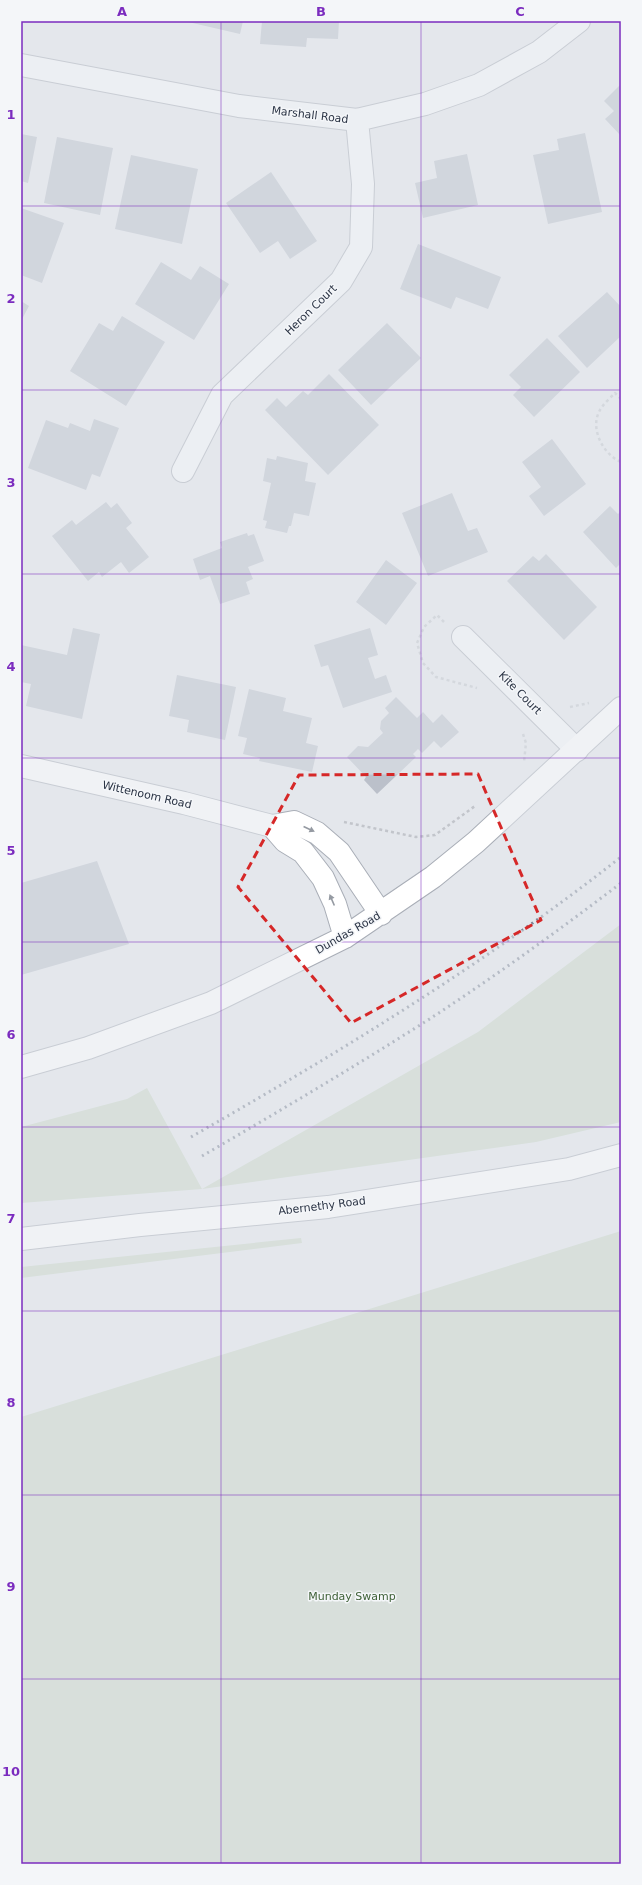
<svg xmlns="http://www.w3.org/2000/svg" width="642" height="1885" font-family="'DejaVu Sans',sans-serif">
  <rect width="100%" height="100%" fill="#e4e7ec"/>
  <path fill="#c9d6c5" d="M621,924V1122L536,1142L202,1189L21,1203V1127L127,1099L147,1088L202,1189L478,1032Z
    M621,1231V1864H21V1417Z
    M301,1238L302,1243L21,1278V1267Z"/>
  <path fill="#bbc0ca" d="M184,21H243L240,34Z
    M262,21H339L338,39L307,38L306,47L260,44Z
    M621,84V136L605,119L614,111L604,101Z
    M585,133L602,212L548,224L533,155L559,150L557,139Z
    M21,134L37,137L28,183L21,181Z
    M57,137L113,148L100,215L44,203Z
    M467,154L478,205L423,218L415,183L437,178L434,161Z
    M131,155L198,169L182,244L115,229Z
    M271,172L317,241L290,259L278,241L260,253L226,203Z
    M21,208L64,223L42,283L21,275Z
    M418,244L501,277L488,309L456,297L451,309L400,289Z
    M161,262L191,280L200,266L229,284L194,340L135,304Z
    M607,292L621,307V336L587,368L558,336Z
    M21,301L29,306L21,321Z
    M122,316L165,342L126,406L70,371L99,323L113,331Z
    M387,323L421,358L371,405L338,370Z
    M547,338L580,372L534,417L513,395L521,387L509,375Z
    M329,374L379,425L328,475L265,410L277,398L286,407L303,391L308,395Z
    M94,419L119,428L100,477L92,474L86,490L28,468L46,420L68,428L70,423L90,431Z
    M552,439L586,484L544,516L529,496L541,487L522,462Z
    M277,456L308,463L305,481L316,483L309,516L294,513L291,526H289L287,533L265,528L267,521L263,520L271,483L263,481L267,458L276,460Z
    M452,493L468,531L477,528L488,552L428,576L402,513Z
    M106,502L111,508L117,503L132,523L126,528L149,557L129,573L121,562L102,577L99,572L88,581L52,536L72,520L76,525Z
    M610,506L618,514L621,511V563L616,568L583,532Z
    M247,533L248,536L254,534L264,561L248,567L253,579L246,582L250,594L220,604L210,576L200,580L193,559L222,548L220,542Z
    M546,554L597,607L564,640L507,581L533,556L539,561Z
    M386,560L417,583L386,625L356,602Z
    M73,628L100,634L82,719L26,706L31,684L21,682V645L67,655Z
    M370,628L378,655L368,658L375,679L386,675L392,692L343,708L328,665L321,667L314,645Z
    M177,675L236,687L225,740L187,732L189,720L169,716Z
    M249,689L286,698L283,711L312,718L306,743L318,746L312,772L259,761L260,758L243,754L247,738L238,736Z
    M396,697L417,718L423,712L433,723L442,714L459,732L441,748L434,741L422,753L418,749L413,754L416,757L377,794L364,780L366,777L347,757L358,746L368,747L383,733L380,729L381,721L389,713L385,708Z
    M97,861L129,944L21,975V883Z"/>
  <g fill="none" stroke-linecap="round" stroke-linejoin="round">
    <defs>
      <path id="street" d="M21,65L239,106L357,120L425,104L479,85L539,52L579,21
        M183,471L222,395L341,281L361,247L363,184L357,120
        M463,637L577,750"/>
      <path id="secondary" d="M21,766L184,803L272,826L294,822L317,833L339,852L381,914
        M272,826L285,841L303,852L323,878L335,904L345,937
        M21,1067L88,1048L211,1003L345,937L433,877L476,842L621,708
        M21,1239L140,1225L328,1207L569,1169L621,1155"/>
    </defs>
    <use href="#street" stroke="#a9aeb7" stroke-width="24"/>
    <use href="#secondary" stroke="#a9aeb7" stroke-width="24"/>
    <path stroke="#c2c5cb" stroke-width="2.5" stroke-dasharray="3 3" stroke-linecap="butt" d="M621,399L615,393C610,398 602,405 599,412C590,430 604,455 621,462
      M444,622L437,615L424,627L417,643L423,663L436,677L477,688
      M570,707L589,703
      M523,734L526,743L524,762
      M344,822L416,837L435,835L475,806"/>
    <use href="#street" stroke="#f7f8fa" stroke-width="22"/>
    <use href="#secondary" stroke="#fff" stroke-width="22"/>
    <path stroke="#7d8696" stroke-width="3" stroke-dasharray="2 4" stroke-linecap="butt" d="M191,1137C340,1052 486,963 621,857
      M202,1156C278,1112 354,1067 428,1020C494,977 558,931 621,883"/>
  </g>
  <defs><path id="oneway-solid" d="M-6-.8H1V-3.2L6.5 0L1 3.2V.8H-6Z"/></defs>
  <g fill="#959aa2">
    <use href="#oneway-solid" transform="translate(309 829) rotate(25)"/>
    <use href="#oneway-solid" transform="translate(332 900) rotate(-113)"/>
  </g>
  <path d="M0 0H642V1885H0ZM478,774L541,920L351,1023L238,887L299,775Z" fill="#e4e7ec" fill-opacity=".55" fill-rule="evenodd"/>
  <path fill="none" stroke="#d62828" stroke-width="3" stroke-dasharray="8 5" stroke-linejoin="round" d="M478,774L541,920L351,1023L238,887L299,775Z"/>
  <path fill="none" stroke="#7b2cbf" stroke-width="1" stroke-opacity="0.55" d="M221,21V1864M421,21V1864M21,206H621M21,390H621M21,574H621M21,758H621M21,942H621M21,1127H621M21,1311H621M21,1495H621M21,1679H621"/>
  <g text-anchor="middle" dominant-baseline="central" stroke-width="3" stroke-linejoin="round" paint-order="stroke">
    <g font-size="11" fill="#2b3445" stroke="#f4f6f9">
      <text transform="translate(310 115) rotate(7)">Marshall Road</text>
      <text transform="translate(311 310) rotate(-44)">Heron Court</text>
      <text transform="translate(520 693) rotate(45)">Kite Court</text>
      <text transform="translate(147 795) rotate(13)">Wittenoom Road</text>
      <text transform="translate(348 933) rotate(-30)">Dundas Road</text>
      <text transform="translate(322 1206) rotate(-7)">Abernethy Road</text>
    </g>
    <g font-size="11" fill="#3f6138" stroke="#f4f6f9">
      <text x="352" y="1596">Munday Swamp</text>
    </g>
  </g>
  <rect width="642" height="1885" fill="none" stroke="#f4f6f9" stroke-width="44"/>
  <rect x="22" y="22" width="598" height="1841" fill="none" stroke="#7b2cbf" stroke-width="1.5"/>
  <g font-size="13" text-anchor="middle" font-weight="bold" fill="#7b2cbf">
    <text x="122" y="16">A</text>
    <text x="321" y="16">B</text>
    <text x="520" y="16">C</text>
    <text x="11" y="119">1</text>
    <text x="11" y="303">2</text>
    <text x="11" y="487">3</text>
    <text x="11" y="671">4</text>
    <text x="11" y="855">5</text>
    <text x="11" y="1039">6</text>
    <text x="11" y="1223">7</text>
    <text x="11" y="1407">8</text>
    <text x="11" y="1591">9</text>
    <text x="11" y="1776">10</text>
  </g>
</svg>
